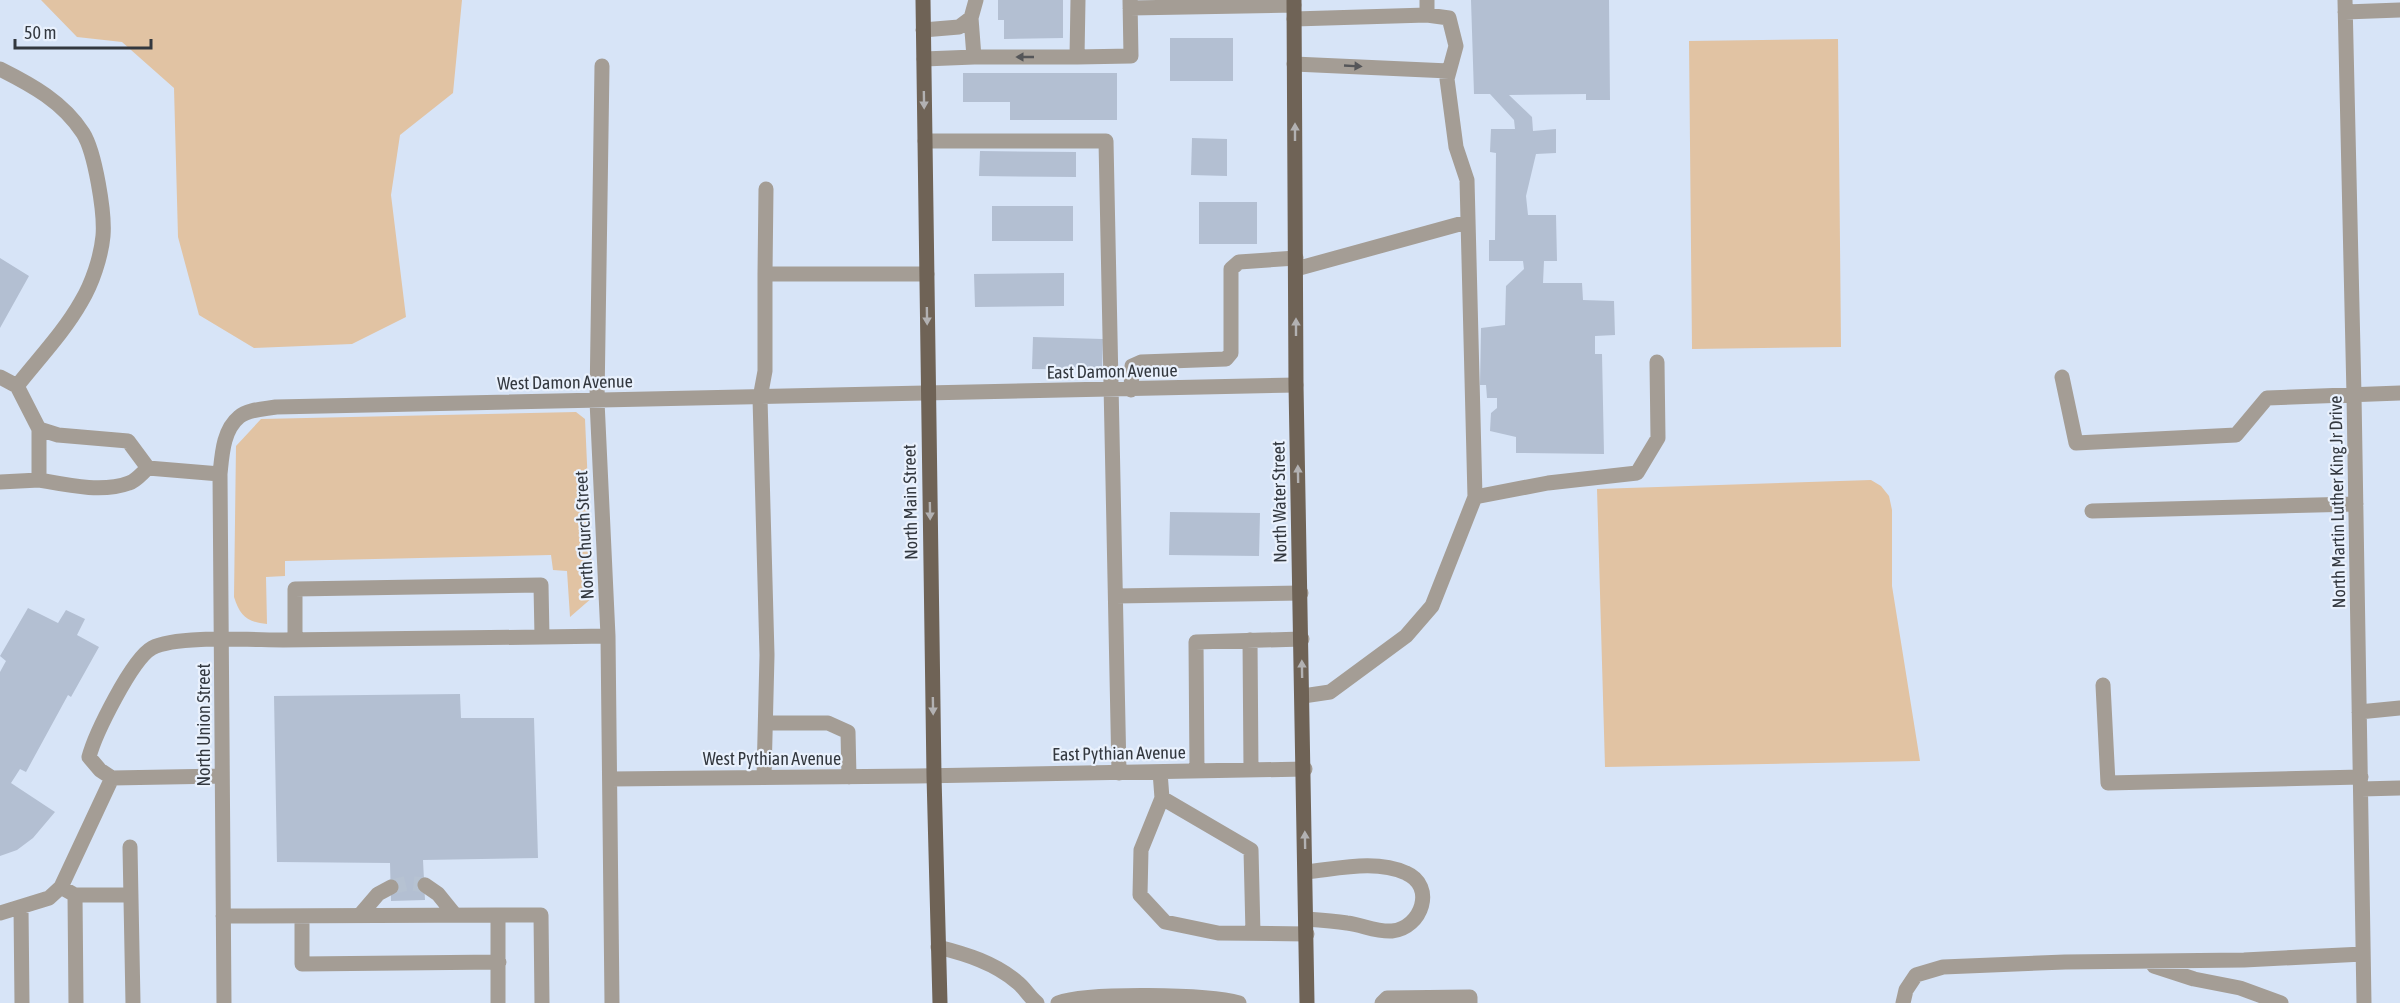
<svg xmlns="http://www.w3.org/2000/svg" width="2400" height="1003" font-family="'Asap Condensed',sans-serif">
  <rect width="100%" height="100%" fill="#d7e4f7"/>
  <path fill="#e1c3a3" d="M41,0H462L453,93L400,135L391,195L406,317L352,344L254,348L199,315L178,237L174,88L122,42L77,37Z
    M1838,39L1841,347L1692,349L1689,41Z
    M576,412L585,419L593,597L570,617L567,571L553,570L551,555L285,561V576L266,577L267,624C247,622 240,616 234,597L236,446L261,419Z
    M1871,480L1881,486L1889,496L1892,510V586L1920,761L1605,767L1597,489Z"/>
  <path fill="#b3bfd2" d="M998,0H1063V38L1004,39V20H998Z
    M1471,0H1609L1610,100H1586V94L1509,95L1532,117L1533,131L1556,129V153L1536,154L1526,196L1528,215H1556L1557,261H1544L1543,283H1582L1583,300L1614,301L1615,335L1595,336V354H1602L1604,454L1516,453V437L1490,431L1491,413L1497,408V398H1487L1486,385H1480L1481,328L1505,325L1506,286L1524,269L1523,261H1489V240H1495L1496,153L1490,152L1491,129H1515L1514,120L1490,94H1474Z
    M1170,38H1233V81H1170Z
    M963,73H1117V120H1010V102H963Z
    M1192,138L1227,139V176L1191,175Z
    M980,151L1076,152V177L979,176Z
    M1199,202H1257V244H1199Z
    M992,206H1073V241H992Z
    M0,258L29,276L0,328Z
    M1064,273V306L975,307L974,274Z
    M1033,337L1103,339L1102,370L1032,369Z
    M1170,512L1260,513L1259,556L1169,555Z
    M28,608L58,623L66,610L85,619L77,635L99,647L71,697L68,695L26,772L20,769L11,783L55,812L33,838L17,850L0,856V672L6,661L0,656Z
    M460,694L461,718H534L538,858L423,860L425,900L391,901L390,863L277,862L274,696Z"/>
  <g fill="none" stroke-linecap="round" stroke-linejoin="round">
    <path stroke="#b6c2d2" stroke-width="15" stroke-dasharray="15 8" stroke-linecap="butt" d="M391,887L408,883L425,885"/>
    <path stroke="#a49d95" stroke-width="15" d="M1078,0L1077,57L1131,56L1130,0
      M2345,0L2354,395L2364,1003
      M1130,8L1294,5
      M2345,12L2400,10
      M1294,19L1427,15
      M923,30L959,27L971,18L976,0
      M974,57H1077
      M924,59L974,57L971,18
      M1294,64L1449,71
      M602,66L597,401L608,636L612,1003
      M0,69C32,85 63,102 83,133C95,152 105,213 103,236C101,257 92,284 81,302C64,332 39,358 17,386
      M925,141H1106L1119,773
      M1296,269L1467,222
      M765,274L766,189
      M0,377L17,386L39,429V480L0,482
      M2062,377L2076,443L2236,435L2267,398L2400,393
      M1131,390L1132,366L1141,362L1226,359L1231,353V269L1239,262L1296,258
      M39,429L58,435L128,441L148,468L220,474
      M39,480C67,485 102,493 129,483C136,481 142,473 148,468
      M1475,497L1548,483L1637,473L1658,438L1657,362
      M2092,511L2356,504
      M1116,596L1301,593
      M542,637L608,636
      M1250,640L1251,770
      M2103,685L2108,783L2361,777
      M1303,696L1330,692L1406,636L1432,606L1475,497L1467,180L1456,147L1447,79L1456,46L1449,18L1427,15V0
      M2359,712L2400,708
      M766,723H828L848,732L849,777
      M1197,771L1196,642L1302,639
      M1160,772L1162,798L1141,850L1140,895L1165,922L1218,933L1307,934
      M764,777L767,655L760,398L765,371V274H927
      M112,778L100,770L89,757C95,734 132,659 152,648C176,635 253,640 283,640C369,639 455,638 542,637L541,585L295,589V640
      M610,779L917,776L1305,769
      M2361,789L2400,788
      M1162,798L1251,850L1253,933
      M130,847L133,1003
      M1306,872C1337,869 1376,859 1406,873C1436,886 1422,928 1392,931C1376,932 1363,925 1347,923C1334,921 1320,920 1306,919
      M425,885L438,894L455,915
      M66,890L75,895H131
      M75,895L76,1003
      M21,907L22,1003
      M0,913L49,898L61,887L112,778L222,776
      M360,915L378,894L391,887
      M498,915H541L542,1003
      M223,916L498,915V1003
      M302,916V964L499,962
      M938,947C966,954 995,963 1017,982C1025,988 1029,997 1037,1003
      M2154,966L2194,979L2240,988L2281,1003
      M224,1003L220,474C222,455 223,430 239,417C248,409 265,409 276,407L1296,385
      M1058,1003C1088,992 1208,994 1239,1003
      M1382,1003L1387,998L1470,997V1003
      M1903,1003L1906,990L1916,975L1943,967L2065,962L2244,960L2363,954"/>
    <path stroke="#6f6356" stroke-width="15" d="M923,0L934,776L940,1003
      M1294,0L1296,385L1307,1003"/>
  </g>
  <defs><path id="oneway-solid" d="M-6-.8H1V-3.2L6.5 0L1 3.2V.8H-6Z" transform="scale(1.5)"/></defs>
  <g fill="#555659">
    <use href="#oneway-solid" transform="translate(1025 57) rotate(180)"/>
    <use href="#oneway-solid" transform="translate(1353 66) rotate(3)"/>
  </g>
  <g fill="#b2b1b2">
    <use href="#oneway-solid" transform="translate(924 100) rotate(89)"/>
    <use href="#oneway-solid" transform="translate(1295 132) rotate(-90)"/>
    <use href="#oneway-solid" transform="translate(927 316) rotate(89)"/>
    <use href="#oneway-solid" transform="translate(1296 327) rotate(-90)"/>
    <use href="#oneway-solid" transform="translate(1298 474) rotate(-91)"/>
    <use href="#oneway-solid" transform="translate(930 511) rotate(89)"/>
    <use href="#oneway-solid" transform="translate(1302 669) rotate(-91)"/>
    <use href="#oneway-solid" transform="translate(933 706) rotate(89)"/>
    <use href="#oneway-solid" transform="translate(1305 840) rotate(-91)"/>
  </g>
  <g text-anchor="middle" dominant-baseline="central" stroke-width="4.5" stroke-linejoin="round" paint-order="stroke">
    <g font-size="18" fill="#33383f" stroke="#e9f1fd">
      <text transform="translate(1112 371) rotate(-1)">East Damon Avenue</text>
      <text transform="translate(565 382) rotate(-1)">West Damon Avenue</text>
      <text transform="translate(910 502) rotate(-91)">North Main Street</text>
      <text transform="translate(1279 502) rotate(-91)">North Water Street</text>
      <text transform="translate(2337 502) rotate(-91)">North Martin Luther King Jr Drive</text>
      <text transform="translate(584 535) rotate(-93)">North Church Street</text>
      <text transform="translate(203 725) rotate(-90)">North Union Street</text>
      <text transform="translate(1119 753) rotate(-1)">East Pythian Avenue</text>
      <text x="772" y="758">West Pythian Avenue</text>
    </g>
  </g>
  <path d="M15 39v9h136v-9" fill="none" stroke="#33383f" stroke-width="3"/>
  <text x="24" y="39" font-size="18" fill="#33383f" stroke="#e9f1fd" stroke-width="4.5" paint-order="stroke">50 m</text>
</svg>
